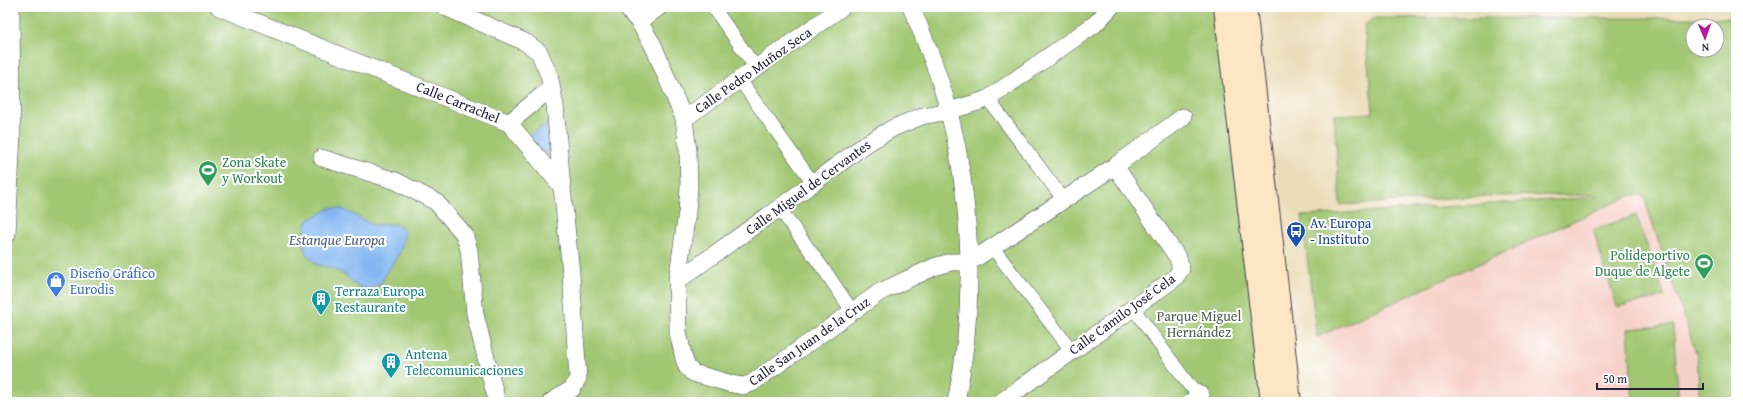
<svg xmlns="http://www.w3.org/2000/svg" width="1743" height="409" font-family="'Gentium Book Plus',serif">
  <rect width="100%" height="100%" fill="#fff"/>
  <filter id="ink" filterUnits="userSpaceOnUse"><feTurbulence type="fractalNoise" baseFrequency=".025" numOctaves="2"/><feDisplacementMap in="SourceGraphic" scale="8" xChannelSelector="R" yChannelSelector="G"/><feConvolveMatrix kernelMatrix="1 2 1 2 8 2 1 2 1" color-interpolation-filters="sRGB"/></filter>
  <filter id="wash" filterUnits="userSpaceOnUse"><feTurbulence type="fractalNoise" baseFrequency=".012" numOctaves="4" result="noise"/><feDisplacementMap in="SourceGraphic" scale="16" xChannelSelector="R" yChannelSelector="G"/><feGaussianBlur stdDeviation="0.9" result="paint"/><feColorMatrix in="noise" values="0 0 0 0 0 0 0 0 0 0 0 0 0 0 0 0 0 1.4 0 .05"/><feComposite in="paint" operator="in"/></filter>
  <g filter="url(#wash)">
    <rect width="100%" height="100%" fill="#ecddb9"/>
    <path fill="#f7d1c8" d="M1649,193L1697,356L1699,402H1336L1327,345L1317,337L1631,195Z"/>
    <path fill="#a1c772" stroke="#627456" fill-rule="evenodd" d="M7,7H1234L1277,402H7Z
      M1375,18H1736V402H1700L1697,356L1643,195L1629,196L1317,337L1302,216L1598,197L1597,195L1484,196L1340,205L1334,115L1373,113L1364,25ZM1693,26H1717V50H1693Z
      M1636,215L1665,296L1617,307L1593,230Z
      M1673,325L1679,402H1633L1628,329Z"/>
    <path fill="#84b7f1" stroke="#536c96" d="M546,124L550,151L546,155L529,136Z
      M330,208L343,209L372,225L397,224L405,232L401,250L380,284L368,289L356,286L345,275L333,269L316,264L306,254L303,241L307,221Z"/>
  </g>
  <g filter="url(#ink)">
    <g fill="none" stroke-linecap="round" stroke-linejoin="round">
      <defs>
        <path id="pedestrian" d="M713,7L756,68
          M740,80L813,183
          M988,99L1064,200
          M779,208L827,274L852,311
          M993,248L1072,351
          M1133,308L1189,385L1201,395"/>
        <path id="minor" d="M219,7L509,123L562,187L571,273L578,378L572,389L551,402
          M445,7L525,42L539,52L549,75L555,105L562,187
          M626,7L639,22L653,45L684,119L688,151L689,187L687,212L677,281L678,332L684,359L687,367L693,373L732,384L743,386L752,383L880,292L934,267L951,262H970L1115,166L1183,117
          M911,7C921,30 931,54 939,78C972,179 978,299 956,402
          M639,22L659,7
          M684,119L842,7
          M509,123L551,88
          M322,158L396,181L436,202L464,234L469,250L475,314L497,402
          M7,234L12,135L11,7
          M677,281L779,208L866,144L893,128L922,116L949,111L988,99L1095,24L1111,7
          M1001,402L1175,278L1181,269L1178,258L1115,166
          M1191,402L1201,395"/>
        <path id="secondary" d="M1225,7L1272,402
          M1245,7L1290,402"/>
      </defs>
      <use href="#pedestrian" stroke="#403e4e" stroke-width="14"/>
      <use href="#minor" stroke="#403e4e" stroke-width="18"/>
      <use href="#secondary" stroke="#403e4e" stroke-width="24"/>
      <use href="#pedestrian" stroke="#fff" stroke-width="13"/>
      <use href="#minor" stroke="#fff" stroke-width="17"/>
      <use href="#secondary" stroke="#fce6c4" stroke-width="22"/>
    </g>
  </g>
  <defs>
    <symbol id="stadium-pin" viewBox="-11 -11 22 30"><path d="M0 17L-7.5 6A9.5 9.5 0 1 1 7.5 6Z" fill="#2e9e5b" stroke="#fff"/><path d="M0-5a6.5 5 0 1 0 0 10a6.5 5 0 1 0 0-10ZM-3.5-1.8h7v3.6h-7Z" fill="#fff"/></symbol>
    <symbol id="bus-pin" viewBox="-11 -11 22 30"><path d="M0 17L-7.5 6A9.5 9.5 0 1 1 7.5 6Z" fill="#1a4fb4" stroke="#fff"/><path d="M-5-6H5V4H4V6H2V4H-2V6H-4V4H-5ZM-3.5-4V0h7V-4ZM-3.5 1.2v1.5H-2V1.2ZM2 1.2v1.5H3.5V1.2Z" fill="#fff"/></symbol>
    <symbol id="shop-pin" viewBox="-11 -11 22 30"><path d="M0 17L-7.5 6A9.5 9.5 0 1 1 7.5 6Z" fill="#3f7fe0" stroke="#fff"/><path d="M-5-2.5h2.3a2.7 3.5 0 0 1 5.4 0H5L5.5 6h-11ZM-1.5-2.5h3a1.5 2.3 0 0 0-3 0Z" fill="#fff"/></symbol>
    <symbol id="building-pin" viewBox="-11 -11 22 30"><path d="M0 17L-7.5 6A9.5 9.5 0 1 1 7.5 6Z" fill="#0f9aa8" stroke="#fff"/><path d="M-4-6H4V6H1V3H-1V6H-4ZM-2.5-4.3h1.7v1.8h-1.7ZM.8-4.3h1.7v1.8H.8ZM-2.5-1h1.7V.8h-1.7ZM.8-1h1.7V.8H.8Z" fill="#fff"/></symbol>
  </defs>
  <g fill-rule="evenodd">
    <use href="#stadium-pin" x="197" y="159" width="22" height="30"/>
    <use href="#bus-pin" x="1285" y="220" width="22" height="30"/>
    <use href="#stadium-pin" x="1693" y="252" width="22" height="30"/>
    <use href="#shop-pin" x="45" y="270" width="22" height="30"/>
    <use href="#building-pin" x="310" y="288" width="22" height="30"/>
    <use href="#building-pin" x="380" y="351" width="22" height="30"/>
  </g>
  <g text-anchor="middle" dominant-baseline="central" stroke-width="4" stroke-linejoin="round" paint-order="stroke">
    <g font-size="14" fill="#22223b" stroke="#fff">
      <text transform="translate(753 70) rotate(-35)">Calle Pedro Muñoz Seca</text>
      <text transform="translate(458 102) rotate(22)">Calle Carrachel</text>
      <text transform="translate(808 187) rotate(-36)">Calle Miguel de Cervantes</text>
      <text transform="translate(1122 314) rotate(-36)">Calle Camilo José Cela</text>
      <text transform="translate(809 341) rotate(-35)">Calle San Juan de la Cruz</text>
    </g>
    <g font-size="14" fill="#27864d" stroke="#fff" text-anchor="start">
      <text x="222" y="162">Zona Skate<tspan x="222" dy="16">y Workout</tspan></text>
      <text x="1690" y="255" text-anchor="end">Polideportivo<tspan x="1690" dy="16">Duque de Algete</tspan></text>
    </g>
    <g font-size="14" fill="#164399" stroke="#fff" text-anchor="start">
      <text x="1310" y="223">Av. Europa<tspan x="1310" dy="16">- Instituto</tspan></text>
    </g>
    <g font-size="14" fill="#366cbe" stroke="#fff" text-anchor="start">
      <text x="70" y="273">Diseño Gráfico<tspan x="70" dy="16">Eurodis</tspan></text>
    </g>
    <g font-size="14" fill="#0d838f" stroke="#fff" text-anchor="start">
      <text x="335" y="291">Terraza Europa<tspan x="335" dy="16">Restaurante</tspan></text>
      <text x="405" y="354">Antena<tspan x="405" dy="16">Telecomunicaciones</tspan></text>
    </g>
    <g font-size="14" fill="#4e5c4e" stroke="#fff">
      <text x="1199" y="316">Parque Miguel<tspan x="1199" dy="16">Hernández</tspan></text>
    </g>
    <g font-size="15" font-style="italic" fill="#495e84" stroke="#fff">
      <text x="337" y="239">Estanque Europa</text>
    </g>
  </g>
  <rect width="1743" height="409" fill="none" stroke="#fff" stroke-width="24"/>
  <g transform="translate(1705 38) rotate(178)"><circle r="19" fill="#ffffff" stroke="#a7a7b1"/>
  <path d="M0-3L7 15L0 10L-7 15Z" fill="#b5179e"/>
  <text y="-6" font-size="11" font-weight="bold" text-anchor="middle" fill="#22223b">N</text>
  </g>
  <path d="M1597 383v6h106v-6" fill="none" stroke="#22223b" stroke-width="2"/>
  <text x="1603" y="383" font-size="12" fill="#22223b" stroke="#ffffff" stroke-width="3" paint-order="stroke">50 m</text>
</svg>
